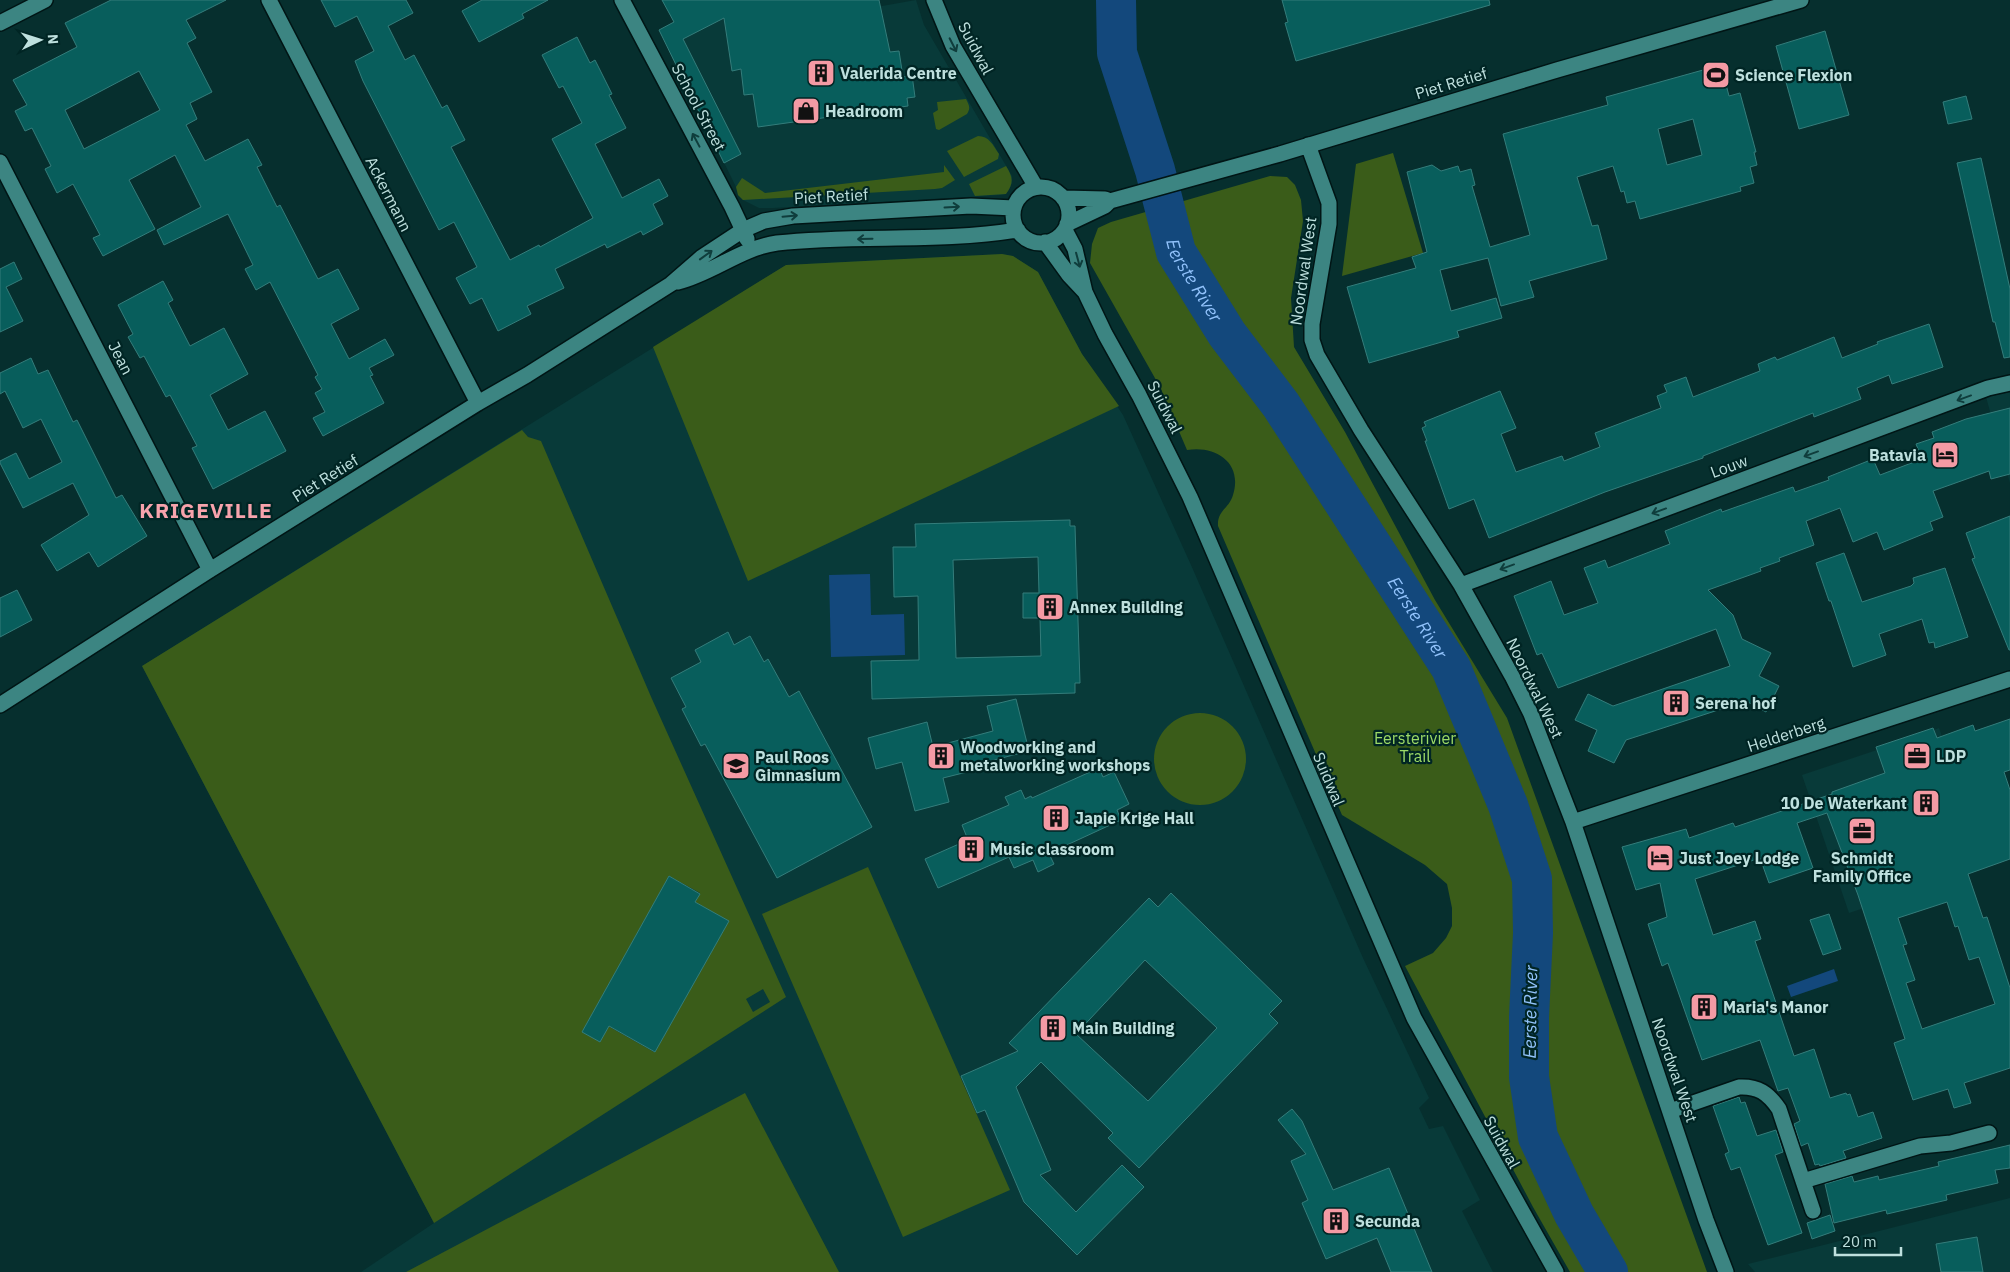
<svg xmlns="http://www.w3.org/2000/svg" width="2010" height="1272" font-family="'IBM Plex Sans',sans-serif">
  <rect width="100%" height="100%" fill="#062f2e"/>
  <path fill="#083a39" d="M718,0L803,20L916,0L924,25L1012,176V183L1010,188L1006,194L1001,195L773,208H759L743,200L738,195L736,187L659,30Z
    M1002,254L1013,256L1038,272L1082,354L1123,415L1191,565L1363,958L1429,1098L1419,1108L1429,1129L1443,1126L1480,1200L1462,1211L1493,1272H361L434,1223L142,666L786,265Z
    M2010,392V483L1986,397Z
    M1933,728L1934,730L1939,728L1987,867L1849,913L1802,775L1877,750L1876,747Z
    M2010,1198V1272H1755L1748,1264Z"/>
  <path fill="#3a5c19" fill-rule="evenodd" d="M966,99C969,105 971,108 967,114L939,130L936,129L933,113L938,110L937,102Z
    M978,136C989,136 993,145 999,154L998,159L964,177L947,151Z
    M1393,153L1423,253L1342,276L1356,164Z
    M944,165L955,180L942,188L935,189L743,200L738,195L736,187L742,178L765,193L944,172Z
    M1006,166C1013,177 1014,183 1006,194L975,196L969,184Z
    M1270,176L1287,177L1295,185L1301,200L1303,221L1291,298L1294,347L1345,432L1435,600L1507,718L1707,1272H1570L1533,1207L1405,966L1433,953L1446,938L1452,926V908L1447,884L1425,865L1342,815L1218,526C1217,510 1229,509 1233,495C1243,463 1216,445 1187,450L1160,387L1090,263L1092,244L1098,228L1111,222Z
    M1002,254L1013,256L1038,272L1082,354L1119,406L748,581L653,347L786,265Z
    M522,430L528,437L541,441L652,699L786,997L434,1223L142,666ZM669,876L700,893L695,902L728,921L654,1052L608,1026ZM763,989L770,1002L753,1012L746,999Z
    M1154 759a46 46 0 1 1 92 0a46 46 0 1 1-92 0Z
    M868,867L1010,1190L903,1237L762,914Z
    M745,1093L839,1272H406Z"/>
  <path fill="#13487c" d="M870,574L871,615L904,614L905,655L831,657L829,575Z
    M1834,969L1838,981L1791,997L1787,986Z"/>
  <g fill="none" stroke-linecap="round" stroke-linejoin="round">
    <path stroke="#13487c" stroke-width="40" id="s1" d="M1116,0L1117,53L1155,170L1176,252L1227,334L1281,405L1451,668L1508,805L1532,879L1533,933L1529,1017V1077L1538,1137L1574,1214L1608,1272"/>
  </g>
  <path fill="#085e5c" stroke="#347d7b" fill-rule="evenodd" d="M111,0H226L186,20L196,38L187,43L212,92L190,103L197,119L186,125L205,161L248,139L262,165L257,167L277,207L280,205L318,279L338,269L359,309L331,324L349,359L385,339L394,355L369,368L373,375L370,376L384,403L323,436L313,418L325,412L315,393L322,389L315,377L318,375L270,282L256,290L245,269L253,265L228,214L164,245L157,230L201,207L175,155L129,180L155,229L103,256L93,238L100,235L73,184L57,193L45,169L51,166L32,128L25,131L15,111L27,105L13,80L77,47L65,23ZM139,71L160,110L84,149L65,110Z
    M321,0H406L413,13L388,26L405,60L414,55L442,108L447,105L465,140L451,147L510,260L539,245L540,247L593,218L552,139L582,123L563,86L559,88L542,55L577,37L590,63L595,60L612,94L609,95L626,128L595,144L622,198L659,179L668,196L653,204L663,224L643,235L641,231L607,248L605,244L555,269L564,288L527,306L531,314L498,331L482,298L470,304L456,278L477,267L454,222L439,230L363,81L355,61L374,51L357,16L335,27Z
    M482,0H548L522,14L524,18L479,42L462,11Z
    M662,0H879L890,52L899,51L903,77L912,75L915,97L907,98L908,106L758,127L753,94L744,95L741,69L732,71L724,18L683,39L741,154L724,163L659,30L674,22Z
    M1282,0H1489L1490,5L1296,61L1285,23L1288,22Z
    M1825,31L1849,115L1799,129L1776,46Z
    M1721,65L1729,96L1740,93L1756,152H1754L1757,165L1750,167L1754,183L1740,187L1741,191L1640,219L1635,201L1627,203L1624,191L1621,192L1613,166L1577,177L1592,226L1598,225L1607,259L1529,281L1534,297L1501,306L1488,258L1440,270L1451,311L1496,298L1502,318L1457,331L1459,337L1369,363L1347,287L1416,268L1412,257L1427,252L1407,172L1432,165L1441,171L1458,166L1460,172L1471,169L1475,185L1472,186L1490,247L1530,235L1503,134L1608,105L1606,97ZM1693,119L1702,155L1667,165L1658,129Z
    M1966,96L1972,119L1948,124L1943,102Z
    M1981,158L2010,289V357L2004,358L1995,322H1993L1957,163Z
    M14,262L22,279L6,287L23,321L0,332V269Z
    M163,281L173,300L168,303L190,346L224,328L248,374L210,395L228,430L265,411L286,451L213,489L192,448L197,446L170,395L166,397L144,356L140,358L128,337L133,334L118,305Z
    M1929,324L1943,367L1892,384L1889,375L1857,388L1861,399L1814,417L1813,413L1703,456V458L1605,492L1489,538L1474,499L1449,509L1425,441H1427L1422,428L1426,426L1424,422L1500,391L1516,428L1501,434L1516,472L1562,456L1564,461L1600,447L1595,433L1661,408L1657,396L1667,392L1664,385L1686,377L1693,397L1760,371L1758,364L1775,357L1777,360L1834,337L1842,358L1878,344L1877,342Z
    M31,358L38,374L48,370L73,422L77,420L116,498L122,495L147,536L98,567L89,552L57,571L41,545L89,515L73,483L23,508L0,463V461L16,453L29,479L62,462L41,419L23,428L5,391L0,394V373Z
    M2010,408V474L1991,479L1989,471L1933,491L1943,517L1930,522L1933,530L1884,550L1877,532L1853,542L1840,508L1806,521L1814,545L1779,558L1780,561L1760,568L1761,571L1708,590L1733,615L1742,639L1771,653L1759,676L1779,686L1766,712L1746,701L1626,740L1614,763L1588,751L1597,730L1575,720L1588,694L1613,706L1730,666L1716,629L1558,688L1542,653L1537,655L1514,596L1551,581L1564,615L1598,603L1584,568L1605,560L1608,568L1670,544L1665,531L1721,509L1722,512L1793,487L1795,492L1829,480L1828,477L1873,459L1880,475L1922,459L1916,444L1934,438L1932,432L1966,419Z
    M2010,516V650H2009L1972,559L1975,558L1966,533Z
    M1070,520V526H1075L1080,683H1075V693L872,699L871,661L919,660L918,596L894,597L893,547H916L915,524ZM1038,557L1039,593H1023V618H1040L1041,656L956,658L953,560Z
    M1844,553L1862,602L1911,586L1914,583L1913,578L1945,568L1968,637L1935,648L1934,642L1929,643L1922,619L1879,634L1886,655L1853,667L1831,601H1829L1816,563Z
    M17,590L32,620L0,637V598Z
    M728,632L734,645L750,636L764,662L768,659L789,697L799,691L872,827L777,878L705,744L701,746L682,709L686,707L671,678L701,662L695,650Z
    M1016,699L1029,751L990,761L991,766L943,778L949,802L915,811L902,762L876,769L868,738L927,722L933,747L993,731L987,706Z
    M2010,719V770L2004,772L2010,790V859L1968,874L1983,918L1987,917L2010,988V1068L1964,1083L1971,1103L1954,1108L1948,1089L1913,1100L1894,1043L1905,1039L1858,895L1827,813L1797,823L1813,868L1769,883L1760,858L1695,879L1713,935L1755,921L1761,939L1755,941L1794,1056L1814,1049L1830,1098L1846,1093L1847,1095L1850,1094L1858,1117L1873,1112L1882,1138L1843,1151L1846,1158L1820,1166L1819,1164L1815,1165L1808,1143L1801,1146L1794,1124L1800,1121L1788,1088L1778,1091L1760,1040L1702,1060L1668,963L1662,966L1648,924L1667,917L1660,883L1636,890L1622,847L1686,829L1689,838L1733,823L1735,827L1832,794V792L1885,773L1876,747L1933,728L1937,738L1973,725L1975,731ZM1947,902L1955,927L1958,926L1969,960L1979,957L1995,1004L1922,1029L1906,983L1915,980L1903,945L1907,944L1898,918Z
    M1099,768L1103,777L1114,772L1129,804L1117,810L1121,820L1056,850L1057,852L1050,856L1054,864L1038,872L1033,860L1014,868L1009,857L938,888L925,859L968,840L962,825L1009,805L1005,797L1021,790L1025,799L1031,796L1032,798Z
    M669,876L700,894L695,902L729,921L655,1052L609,1026L600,1042L582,1032Z
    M1171,893L1282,1001L1269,1014L1278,1023L1139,1168L1108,1138L1113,1133L1041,1062L1016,1087L1051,1170L1040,1175L1076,1212L1122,1165L1144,1187L1077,1255L1024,1202L985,1110L977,1113L961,1076L1018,1051L1009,1043L1149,898L1158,907ZM1145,960L1217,1028L1148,1101L1076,1034Z
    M1829,914L1841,949L1823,955L1810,920Z
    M1739,1097L1741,1103L1745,1102L1757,1136L1776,1130L1783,1152L1775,1155L1802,1233L1768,1245L1740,1167L1731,1170L1725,1154L1729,1152L1713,1106Z
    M1292,1109L1302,1121L1333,1190L1389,1168L1432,1272H1391L1377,1238L1326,1259L1302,1203L1308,1200L1291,1161L1306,1154L1278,1120Z
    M2010,1145V1168L1995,1170L1998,1183L1946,1195L1947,1200L1887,1214L1886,1210L1834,1223L1825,1184L1852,1176L1854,1182L1878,1176L1879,1180L1939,1166L1938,1162Z
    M1830,1215L1835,1231L1812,1239L1807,1223Z
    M1977,1237L1983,1272H1941L1936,1244Z"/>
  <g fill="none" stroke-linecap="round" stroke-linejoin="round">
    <defs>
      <path id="minor" d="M269,0L478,403
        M622,0L732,207L747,239
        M934,0L953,46L1036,187
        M0,23L45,0
        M1308,145L1329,203V224L1312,324V340L1317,355L1361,430L1461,585L1512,676L1531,714L1573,822L1706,1220L1726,1272
        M0,162L210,570
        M1013 215a28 28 0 1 1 56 0a28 28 0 1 1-56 0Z
        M1063,198L1105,199L1110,201
        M1067,224L1105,206L1110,201L1280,154L1557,70L1801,0
        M1065,230L1075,249L1085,292L1105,334L1139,395L1190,497L1414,1018L1556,1272
        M1045,242L1069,275L1085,292
        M678,282C713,273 741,248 777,243C857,234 938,243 1018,230
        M1461,585L1988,388L2010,383
        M0,705L210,570L478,403L527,375L671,284L702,257L743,230L764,221L793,216L971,206L1014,208
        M1573,822L2010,679
        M1670,1111L1739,1087C1758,1086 1768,1093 1779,1109L1813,1211
        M1803,1181L1920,1146L1951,1143L1989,1133"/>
    </defs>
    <use href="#minor" stroke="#011515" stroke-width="18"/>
    <use href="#minor" stroke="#3c8582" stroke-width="15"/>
  </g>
  <defs><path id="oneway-shaft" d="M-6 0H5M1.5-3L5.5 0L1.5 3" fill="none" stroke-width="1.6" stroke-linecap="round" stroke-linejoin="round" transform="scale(1.25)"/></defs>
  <g stroke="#0f3d3c">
    <use href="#oneway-shaft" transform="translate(953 45) rotate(63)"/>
    <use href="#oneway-shaft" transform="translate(696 140) rotate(-118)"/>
    <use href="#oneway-shaft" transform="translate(952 207) rotate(-3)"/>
    <use href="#oneway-shaft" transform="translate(790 216) rotate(-5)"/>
    <use href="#oneway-shaft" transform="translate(865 239) rotate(179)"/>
    <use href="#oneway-shaft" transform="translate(706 255) rotate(-36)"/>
    <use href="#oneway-shaft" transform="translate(1078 260) rotate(75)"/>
    <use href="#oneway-shaft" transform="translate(1964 398) rotate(160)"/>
    <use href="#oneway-shaft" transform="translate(1811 454) rotate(160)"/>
    <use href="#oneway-shaft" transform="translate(1659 511) rotate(160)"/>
    <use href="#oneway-shaft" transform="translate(1507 567) rotate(160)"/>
  </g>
  <defs>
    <symbol id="building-square" viewBox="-11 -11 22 22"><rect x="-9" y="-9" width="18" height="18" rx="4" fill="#f49aa4" stroke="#002524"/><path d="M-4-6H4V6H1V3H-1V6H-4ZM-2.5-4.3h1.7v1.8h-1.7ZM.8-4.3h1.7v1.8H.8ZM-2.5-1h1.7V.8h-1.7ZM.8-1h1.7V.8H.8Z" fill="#111"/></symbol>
    <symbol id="stadium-square" viewBox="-11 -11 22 22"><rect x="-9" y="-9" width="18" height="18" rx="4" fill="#f49aa4" stroke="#002524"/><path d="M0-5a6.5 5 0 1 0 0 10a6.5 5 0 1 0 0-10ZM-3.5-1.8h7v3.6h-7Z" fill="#111"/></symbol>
    <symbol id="shop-square" viewBox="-11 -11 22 22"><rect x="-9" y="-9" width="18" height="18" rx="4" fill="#f49aa4" stroke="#002524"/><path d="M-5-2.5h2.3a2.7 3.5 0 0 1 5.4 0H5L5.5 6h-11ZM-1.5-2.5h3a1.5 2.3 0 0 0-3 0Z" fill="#111"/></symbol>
    <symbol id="hotel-square" viewBox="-11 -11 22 22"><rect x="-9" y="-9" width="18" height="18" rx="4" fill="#f49aa4" stroke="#002524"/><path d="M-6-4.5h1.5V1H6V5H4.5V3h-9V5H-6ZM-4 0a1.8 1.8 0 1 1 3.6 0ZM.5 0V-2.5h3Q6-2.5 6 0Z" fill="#111"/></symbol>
    <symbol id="office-square" viewBox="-11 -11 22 22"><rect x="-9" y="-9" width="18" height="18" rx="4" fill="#f49aa4" stroke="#002524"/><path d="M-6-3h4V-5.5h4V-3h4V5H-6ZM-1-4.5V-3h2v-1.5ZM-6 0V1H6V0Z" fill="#111"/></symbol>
    <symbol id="school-square" viewBox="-11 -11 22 22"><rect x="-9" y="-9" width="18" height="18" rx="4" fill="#f49aa4" stroke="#002524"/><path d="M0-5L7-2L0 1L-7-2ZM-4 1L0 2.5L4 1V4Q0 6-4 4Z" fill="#111"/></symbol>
  </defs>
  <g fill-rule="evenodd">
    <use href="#building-square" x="805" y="57" width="32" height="32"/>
    <use href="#stadium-square" x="1700" y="59" width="32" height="32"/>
    <use href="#shop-square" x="790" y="95" width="32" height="32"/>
    <use href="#hotel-square" x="1929" y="439" width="32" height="32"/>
    <use href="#building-square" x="1034" y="591" width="32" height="32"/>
    <use href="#building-square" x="1660" y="687" width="32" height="32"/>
    <use href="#building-square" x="925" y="740" width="32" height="32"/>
    <use href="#office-square" x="1901" y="740" width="32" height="32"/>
    <use href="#school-square" x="720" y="750" width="32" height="32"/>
    <use href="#building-square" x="1910" y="787" width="32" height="32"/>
    <use href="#building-square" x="1040" y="802" width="32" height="32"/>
    <use href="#office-square" x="1846" y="815" width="32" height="32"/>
    <use href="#building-square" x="955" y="833" width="32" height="32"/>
    <use href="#hotel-square" x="1644" y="842" width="32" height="32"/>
    <use href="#building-square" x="1688" y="991" width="32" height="32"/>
    <use href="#building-square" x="1037" y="1012" width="32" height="32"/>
    <use href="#building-square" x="1320" y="1205" width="32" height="32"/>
  </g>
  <g text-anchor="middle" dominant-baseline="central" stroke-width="4.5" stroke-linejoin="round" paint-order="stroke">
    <g font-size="16" fill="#bee0de" stroke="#002524">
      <text transform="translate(976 48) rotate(62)">Suidwal</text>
      <text transform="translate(1451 83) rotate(-17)">Piet Retief</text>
      <text transform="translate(699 107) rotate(62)">School Street</text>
      <text transform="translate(389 194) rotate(63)">Ackermann</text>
      <text transform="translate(831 196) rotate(-3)">Piet Retief</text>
      <text transform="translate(1303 271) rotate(-82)">Noordwal West</text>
      <text transform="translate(121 358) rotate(63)">Jean</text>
      <text transform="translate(1165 407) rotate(63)">Suidwal</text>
      <text transform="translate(1729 466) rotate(-20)">Louw</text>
      <text transform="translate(325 478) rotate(-32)">Piet Retief</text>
      <text transform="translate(1535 688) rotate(64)">Noordwal West</text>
      <text transform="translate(1786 734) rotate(-18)">Helderberg</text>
      <text transform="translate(1329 779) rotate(67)">Suidwal</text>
      <text transform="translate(1675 1070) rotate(71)">Noordwal West</text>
      <text transform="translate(1502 1142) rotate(61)">Suidwal</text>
    </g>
    <g font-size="16" font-weight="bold" fill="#bee0de" stroke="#002524" text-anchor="start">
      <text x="840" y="73">Valerida Centre</text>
      <text x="1735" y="75">Science Flexion</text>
      <text x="825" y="111">Headroom</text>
      <text x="1926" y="455" text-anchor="end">Batavia</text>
      <text x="1069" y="607">Annex Building</text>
      <text x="1695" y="703">Serena hof</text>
      <text x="960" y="747">Woodworking and<tspan x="960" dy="18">metalworking workshops</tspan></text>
      <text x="1936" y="756">LDP</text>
      <text x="755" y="757">Paul Roos<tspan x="755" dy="18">Gimnasium</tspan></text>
      <text x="1907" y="803" text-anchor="end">10 De Waterkant</text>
      <text x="1075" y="818">Japie Krige Hall</text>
      <text x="990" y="849">Music classroom</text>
      <text x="1679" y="858">Just Joey Lodge</text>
      <text x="1862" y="858" text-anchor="middle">Schmidt<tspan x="1862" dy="18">Family Office</tspan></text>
      <text x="1723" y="1007">Maria's Manor</text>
      <text x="1072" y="1028">Main Building</text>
      <text x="1355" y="1221">Secunda</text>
    </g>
    <g font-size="16" fill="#9cda67" stroke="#002524">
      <text x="1415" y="738">Eersterivier<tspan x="1415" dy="18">Trail</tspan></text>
    </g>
    <g font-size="18" font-style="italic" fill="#91c2fb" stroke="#002524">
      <text stroke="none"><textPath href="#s1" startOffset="294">Eerste River</textPath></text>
      <text stroke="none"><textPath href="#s1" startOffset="699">Eerste River</textPath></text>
      <text transform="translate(1530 1012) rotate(-89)">Eerste River</text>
    </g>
    <g font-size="21" font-weight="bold" letter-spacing="1" fill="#f7a3ac" stroke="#002524">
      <text x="206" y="510">KRIGEVILLE</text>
    </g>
  </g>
  <g transform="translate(40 40) rotate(86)" stroke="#002524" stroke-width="4" paint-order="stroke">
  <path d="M0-4L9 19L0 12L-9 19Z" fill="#bee0de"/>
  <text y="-8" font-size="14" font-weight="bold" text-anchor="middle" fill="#bee0de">N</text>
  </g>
  <path d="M1835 1247v8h66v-8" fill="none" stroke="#bee0de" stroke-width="2.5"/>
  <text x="1842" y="1247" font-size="15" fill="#bee0de" stroke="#002524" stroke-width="4" paint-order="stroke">20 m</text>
</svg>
